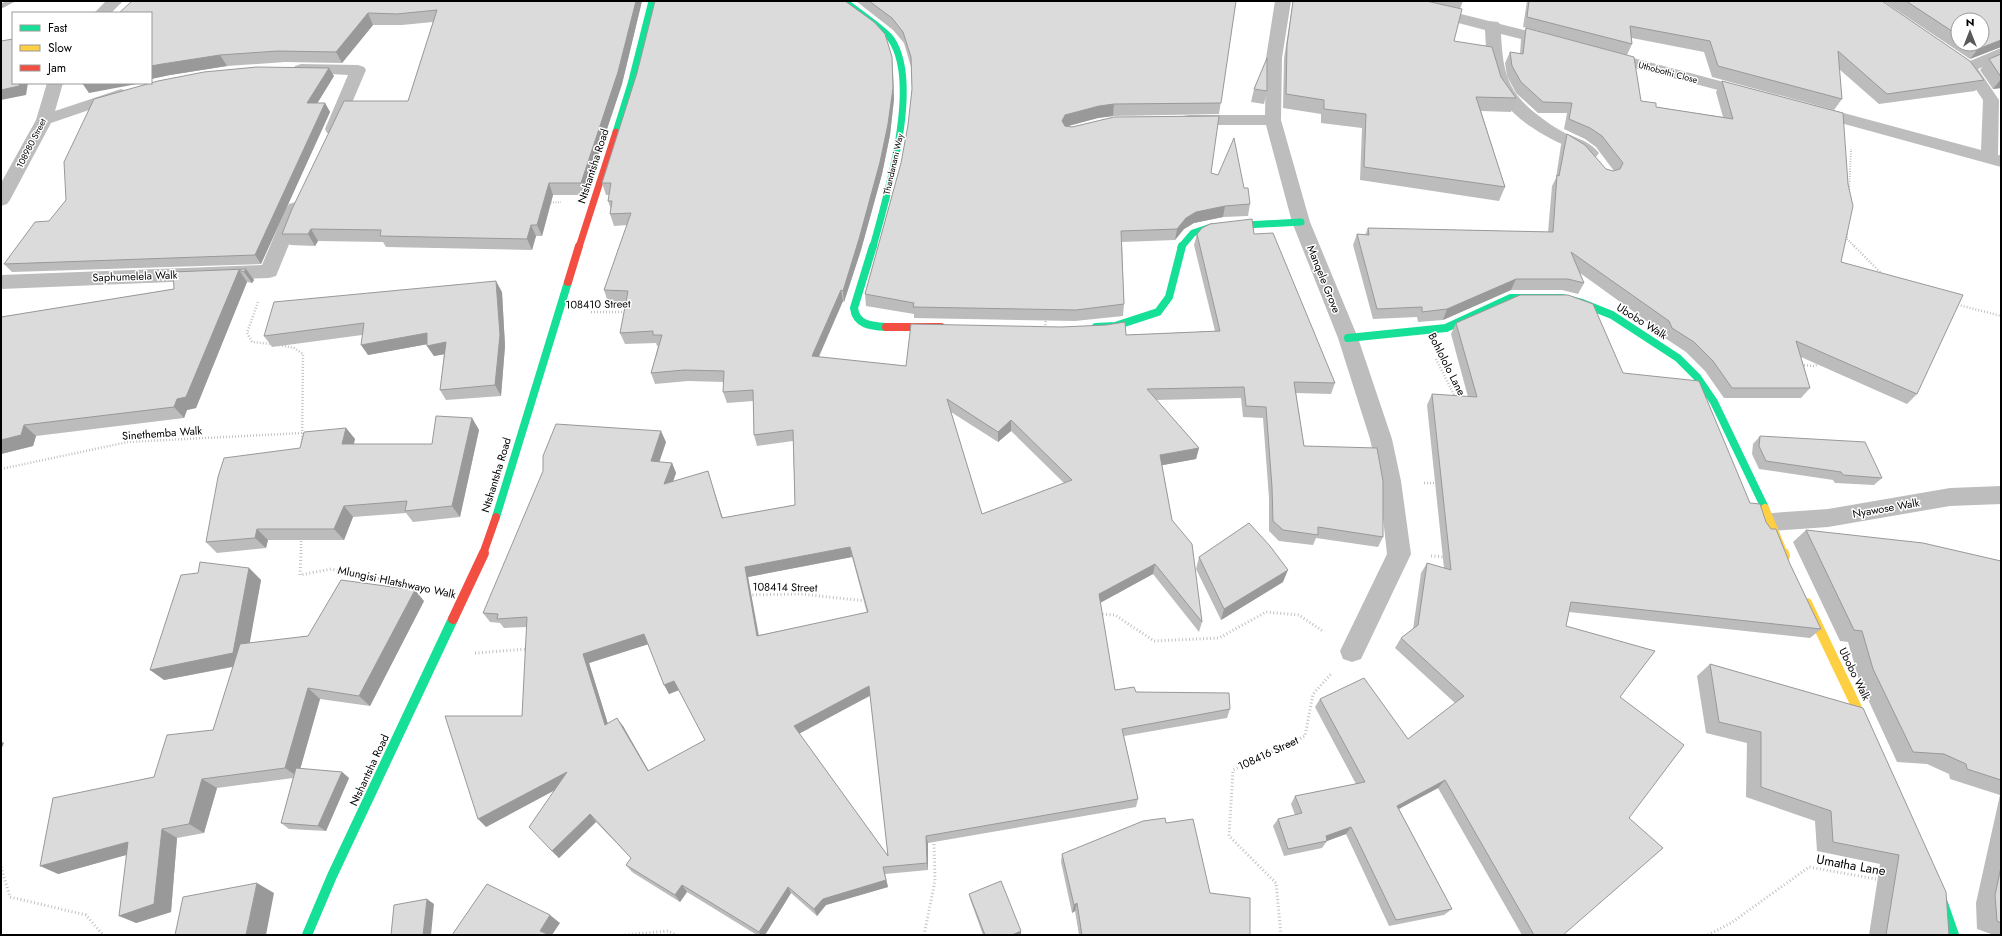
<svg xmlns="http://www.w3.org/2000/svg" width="2002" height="936" font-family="Jost,sans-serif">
  <rect width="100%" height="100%" fill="#fff"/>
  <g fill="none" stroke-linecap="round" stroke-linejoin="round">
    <path fill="#bababa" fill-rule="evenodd" d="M6,1H16L1,9V4Z"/>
    <path stroke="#c2c2c2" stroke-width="2" stroke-dasharray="1 1.5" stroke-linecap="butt" d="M1849,192L1851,149
      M548,203L561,202
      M1847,229V239L1855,247"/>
    <path stroke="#c2c2c2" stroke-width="2.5" stroke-dasharray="1 2" stroke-linecap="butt" d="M1854,246L1883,275
      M258,302L247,333L252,342L272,344
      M1955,304L2001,316
      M591,312H626
      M1045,328L1046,318
      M279,345L294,348L303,354L302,444
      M1436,359L1455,397
      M1801,365L1814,366L1821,363
      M1,469L128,442L302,433
      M1424,483H1437
      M301,554V537"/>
    <path stroke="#c2c2c2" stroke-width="3" stroke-dasharray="1 2.5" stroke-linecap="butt" d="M301,553L300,575L331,569L429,589
      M1431,556L1444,557
      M749,595L801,594L866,601
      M1099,614L1115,615L1154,641L1219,638L1266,612L1299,615L1324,632
      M475,653L528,649
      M1,867L10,897L86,915L103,935
      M625,935L668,931L676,935
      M924,935L935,881L934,841
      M1281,935L1276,883L1229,836L1233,770L1305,736L1313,694L1331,674
      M1708,935L1731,923L1809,867L1881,880"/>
    <path fill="#bdbdbd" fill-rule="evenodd" d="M106,1H123L111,13H94Z
      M1275,1H1291L1282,58L1281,120L1310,222L1358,338L1392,439L1401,481L1411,554L1361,659L1352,662L1343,659L1340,651L1387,554L1379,481L1370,439L1338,338L1292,222L1266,125H1189L1183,124L1181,120L1183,116L1189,115H1265L1266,58Z
      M1383,1H1409L1489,21L1498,22L1500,24L1559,39L1561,42L1559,45L1553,47L1501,34C1503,72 1507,92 1539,116C1547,122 1555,128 1565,133C1577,138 1591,142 1599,153L1596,157C1584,160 1577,151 1566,146C1535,132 1499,110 1490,75C1486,60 1486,45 1485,30L1386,4Z
      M2001,48V59L1978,69L1999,100L1998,155H2001V167L1808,114L1806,110L1808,106L1814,105L1981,150L1983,100L1963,70L1954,62L1956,59L1962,57L1970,61Z
      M1607,51L1754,90L1756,93L1754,96L1748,98L1601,59L1599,56L1601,53Z
      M301,64L358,65L364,67L366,70L339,133L333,134L327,133L325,129L348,75L295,72L293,69L295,66Z
      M47,83H63L55,111L121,89L127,91L129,94L127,97L51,123L10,200L7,204L1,206V183L36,120Z
      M295,202L301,204L304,208L276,276L269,278L1,289V275L262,265L286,208L289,204Z
      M2001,486V504L1950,506L1828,527L1772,531L1764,529L1761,522L1764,515L1772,513L1828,509L1950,488Z"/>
    <path stroke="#16e098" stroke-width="7" d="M844,1C855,10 885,30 891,39C922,84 886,198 873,247
      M616,132L631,84L652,1
      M1181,247L1193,233L1211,227L1301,222"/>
    <path stroke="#16e098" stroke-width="8" d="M873,246L854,308C856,325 871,326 886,327
      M1096,327L1115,326L1158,312L1169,297L1182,246
      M1348,338L1446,328L1511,298H1562L1582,303L1612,315L1678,358L1697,377L1714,402L1765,508
      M496,517L568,282"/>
    <path stroke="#16e098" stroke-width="10" d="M1938,889L1954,935
      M307,935L332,876L453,619"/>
    <path stroke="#ffcf43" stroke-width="8" d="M1765,508L1784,554"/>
    <path stroke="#ffcf43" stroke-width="10" d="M1784,553L1785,556
      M1807,603L1869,733"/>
    <path stroke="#f24e42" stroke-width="7" d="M579,247L616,132"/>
    <path stroke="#f24e42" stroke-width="8" d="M568,282L579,246
      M886,327H941
      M483,554L496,517"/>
    <path stroke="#f24e42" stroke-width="10" d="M453,619L484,553"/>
  </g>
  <path fill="#bcbcbc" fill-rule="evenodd" d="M132,1H642L622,84L585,195H553L542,236H536L532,250L386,247L383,242L318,241L315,246L290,245L282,234L408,101L433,22L402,25H373L342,63L285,62L227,66L170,75L151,79V13Z
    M856,1H1236L1219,114L1113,116L1098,118L1066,126L1211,173L1244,188L1250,204L1248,216L1223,217L1194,223L1184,229L1175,240L1122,242L1124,304L1123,316L1075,321L914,318V314L866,306L865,294L901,163L908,125L912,89L911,67L904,43L893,30Z
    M1293,1H1463L1460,9L1454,41L1501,77L1516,98L1511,112L1481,111L1505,187L1499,201L1360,180L1362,128L1321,123V114L1283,108L1284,58Z
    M1527,1H1882L1984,80L1975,91L1879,104L1839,69L1842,99L1834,110L1712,77L1704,52L1632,38V44L1627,55L1523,27Z
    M1883,1H2001V47L1970,59ZM1958,20L1982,44H1958Z
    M1526,28L1641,101L1656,107L1723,117L1716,92L1722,81L1841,262L1917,394L1907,404L1801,357L1810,388L1801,398H1724L1705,371L1686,352L1665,338L1662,332L1580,273L1584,283L1578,294L1562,290H1511L1443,320L1418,322L1417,317L1373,319L1353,245L1357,234L1365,235L1368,228L1548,232L1552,186L1556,178L1561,145L1567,134L1606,169L1613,171H1614L1596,147L1585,139L1564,129L1567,113H1538L1516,93L1507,76L1505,63L1510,52L1520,54L1521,39Z
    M2001,54V88L1993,89L1980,70L1989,59Z
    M893,69L894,99L890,135L882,174L861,250L844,302L843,301L819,357L906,366L1126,335L1215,331L1194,245L1197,234H1254L1335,383L1331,394L1296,393L1304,446L1383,537L1378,547L1316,538L1313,545L1279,541L1269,531V498L1263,418L1243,417L1241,398L1156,400L1199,448L1196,459L1162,465L1172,520L1202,622L1199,632L1153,574L1100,603L1115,690L1136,692L1230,709L1227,718L1124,736L1138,799L1136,807L928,843V870L885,874L888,887L826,905L817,916L791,893L765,935H757L687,892L680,902L632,872L626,865L631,858L596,822L559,858L552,851L554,790L486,827L522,716L527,627L504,628L500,623L490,622L483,613L666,442L659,462L672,463L676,473L673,482L708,471L722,518L795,505L793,441L757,446L754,435L753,401L727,403L723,392L724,382L688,381L655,384L651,373L658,346H657L656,343L625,344L620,333L626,302H608L604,290L627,225L614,226L610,214L611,209L608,201L609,195H606L602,183L637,73ZM951,412L998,442L1011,431L1064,483L982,514ZM852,557L867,613L759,635L748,577ZM648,644L669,694L679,690L705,740L649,771L623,726L608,724L589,663ZM870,696L888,856L799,733Z
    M334,76L317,103H325L330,112L261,264L12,272L4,264L49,221Z
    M1254,89L1267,91L1264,104L1251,102Z
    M246,269L254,280L252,283L247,282L196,408L187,410L184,418L36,436L33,446L1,454V317L174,289Z
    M502,292L505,346L501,396L446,400L440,390L444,354L434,356L427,346V344L368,355L362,335L272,347L264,336Z
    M1456,323L1623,373L1750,503L1766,522L1790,564L1821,629L1810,638L1569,612L1566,626L1620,697L1629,818L1563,935H1522L1438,788L1399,809L1452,909L1444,915L1389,926L1346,834L1327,841L1322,848L1284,856L1273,826L1278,819L1295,815L1291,804L1295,796L1356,784L1315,707L1320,699L1408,739L1455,703L1395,648L1401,638L1413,629L1421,573L1427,563L1444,568L1427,405L1432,394L1468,397L1451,334Z
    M472,418L479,430L460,517L413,522L406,513L353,517L344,540H268L266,548L217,553L206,542L300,448L346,428L355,439L353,444H432Z
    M1760,436L1882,478L1874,485L1835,483L1833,480L1759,469L1752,454L1753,444Z
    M1806,530L2001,561V935H1994L1977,929L1976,903L2000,795L1950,779L1949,774L1927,764L1897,762L1859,680L1848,642L1840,641L1793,542Z
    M1199,557L1283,582L1221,620L1196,569Z
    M249,568L261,580L249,643L308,636L424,601L370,706L320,699L300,769L342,772L349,778L326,831L289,829L281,823L293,778L217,788L204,833L177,838L171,912L136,923L126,855L58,874L154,777L213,730L233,667L164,680Z
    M1710,664L1863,708L1949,935H1869L1880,864L1817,851L1815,821L1746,797L1747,743L1706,733L1697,676Z
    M1166,823L1210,893L1250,935H1079L1075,911L1072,913L1061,862L1062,854Z
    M969,894L1021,931V935H983L970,899Z"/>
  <path fill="#999" d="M636,1H642L622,84L585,195L581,183Z
    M368,13L373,25L342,63L336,52Z
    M2001,40V47L1970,59L1978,49Z
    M220,55L227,66L170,75L151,79V66L162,64Z
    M892,57L894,99L890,135L882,174L861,250L844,302L843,291Z
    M329,68L334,76L312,112L307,103Z
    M2001,79V88L1993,89Z
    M20,83H28L26,95L1,100V90Z
    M82,83H142L89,93Z
    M325,103L330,112L261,264L255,255Z
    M1114,104L1113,116L1098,118L1065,127L1062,121L1065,115L1099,106Z
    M549,183L553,195L542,236L537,225Z
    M1225,206L1223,217L1194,223L1184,229L1175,240L1177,229L1186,218L1196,212Z
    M531,225L536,236L532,250L527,239Z
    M311,229L318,241L315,246L308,234Z
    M246,269L254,280L252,283L244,272Z
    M239,270L247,282L196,408L187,410L184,418L174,407L177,399Z
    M1516,279L1511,290L1443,320L1447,309Z
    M496,281L502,292L505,346L501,396L495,385Z
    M841,290L843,301L814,367L812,356Z
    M427,333L434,343L368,355L361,345Z
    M446,342L452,353L434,356L427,346Z
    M472,418L479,430L460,517L452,506Z
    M1011,420V431L998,442V432Z
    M24,425L36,436L33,446L1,454V440Z
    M346,428L355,439L351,456L342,444Z
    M661,431L666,442L656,472L651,461Z
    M1199,448L1196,459L1158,466L1160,455Z
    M672,463L676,473L668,495L664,484Z
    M708,471L711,481L726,528L722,518Z
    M344,506L353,517L344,540L334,529Z
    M257,529L268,540L266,548L255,538Z
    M850,547L852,557L748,577L760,645L757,636L745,567Z
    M1155,564L1153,574L1098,604L1099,594Z
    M249,568L261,580L246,664L164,680L150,670Z
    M1288,570L1283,582L1221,620L1224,609Z
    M415,590L424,601L370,706L359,696Z
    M644,634L649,644L589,663L611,734L605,725L583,654Z
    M674,681L679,690L669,694L664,685Z
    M869,686L871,695L797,735L794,726Z
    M308,688L320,699L298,777L285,768Z
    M617,718L623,726L653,779L648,771Z
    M1,741L4,743L1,750Z
    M342,772L349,778L326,831L318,826Z
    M567,772L574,780L486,827L478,819Z
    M202,779L217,788L204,833L189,824Z
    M1445,780L1438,788L1391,813L1397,806Z
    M590,814L596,822L559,858L552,851Z
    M1351,827L1346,834L1327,841L1326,836Z
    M162,829L177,838L171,912L136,923L119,916Z
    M926,836L928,843V870L927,863Z
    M128,842L144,850L58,874L40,866Z
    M883,867L888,887L826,905L817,916L814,909L823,899Z
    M257,883L274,893L266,935H246Z
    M682,885L687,892L680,902L675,895Z
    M788,887L791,893L765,935H761L759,932Z
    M427,899L434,904L431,935H423Z
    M1077,903L1075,911L1072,913L1074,905Z
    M550,915L560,923L552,935H545L540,931Z
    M1021,931V935H1012Z"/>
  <path fill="#dbdbdb" stroke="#999" fill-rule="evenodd" d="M132,1H636L618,72L581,183H549L537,225H531L527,239L380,236L381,230L311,229L308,234H282L292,209L344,101H408L437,10L397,14L368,13L336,52L278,51L220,55L162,64L151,66V13H119Z
    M655,1H845L874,22L885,34L892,57L893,88L888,124L880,162L859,239L843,291L841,290L812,356L906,366L911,324L1061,327L1106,325L1125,322L1126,335L1220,331L1197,234L1202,228L1210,224L1252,219L1254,234L1273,233L1335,383L1294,382L1304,446L1377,448L1383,481V537L1318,527V535L1283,530L1273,521L1272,487L1266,407L1246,406L1244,387L1147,389L1199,448L1160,455L1172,520L1192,544L1202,622L1155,564L1099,594L1115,690L1134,687L1136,692L1229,693L1230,709L1122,729L1138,799L926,836L927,863L883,867L886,880L823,899L814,909L788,887L759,932L682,885L675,895L626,865L631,858L590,814L552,851L529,827L567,772L478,819L445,716H522L527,617L497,619L498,614L483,613L543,471V456L556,424L661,431L651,461L672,463L664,484L708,471L722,518L795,505L793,430L754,435L753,390L723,392L724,371L684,370L651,373L662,335H653V331L620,333L628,291L604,290L631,213L610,214L612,201H608L611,183H602L637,73ZM947,399L998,432L1011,420L1072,480L982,514ZM850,547L868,612L757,636L745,567ZM644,634L664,685L674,681L705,740L648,771L617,718L605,725L583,654ZM869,686L888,856L794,726Z
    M869,1H1236L1221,103L1114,104L1099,106L1065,115L1062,121L1065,126L1072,127L1114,117L1219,116L1211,173L1218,175L1234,138L1244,188H1248L1250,204L1225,206L1196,212L1186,218L1177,229L1121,231L1124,304L1076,310L913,307L914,303L865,294L901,163L908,125L912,89L911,57L903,32L892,18Z
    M1293,1H1426L1462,9L1454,41L1492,47L1501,77L1516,98L1476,97L1505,187L1364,167L1366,114L1324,109V100L1286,94L1287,45Z
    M1529,1H1882L1970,61L1984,80L1887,94L1838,51L1842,99L1718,66L1710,41L1630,26L1632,44L1527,17Z
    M1906,1H2001V40L1978,49L1971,44H1982V20H1958V35Z
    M1526,28L1634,57L1641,101L1656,103V107L1733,119L1722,81L1843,113L1848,184L1853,206L1841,262L1963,295L1917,394L1796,341L1810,388H1732L1713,361L1694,342L1672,328L1669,321L1571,252L1584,283L1568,279H1516L1447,309L1422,312V307L1377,309L1357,234L1369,235L1368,228L1553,232L1557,175L1559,176L1567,134L1585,145L1606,169L1613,171L1620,169L1623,163L1602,136L1590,128L1569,119L1572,103L1543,102L1521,82L1512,66L1510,52L1523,54Z
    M13,39V83H20L19,86L1,90V41Z
    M2001,54V77L1989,59Z
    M1267,58V91L1254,89Z
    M257,67L329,68L307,103H325L255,255L4,264L35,222L49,221L66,200L64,162L94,99L158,81L204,72Z
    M246,269L244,272L239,270L186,397L177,399L174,407L24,425L21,435L1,440V317L174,289L173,272Z
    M496,281L500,335L495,385L440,390L446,342L427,346V333L361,345L364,323L264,336L274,302Z
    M1520,295H1568L1593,304L1623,373L1699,381L1750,503L1760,504L1766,522L1771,529H1776L1790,564L1821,629L1571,602L1566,626L1655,651L1620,697L1684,745L1629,818L1663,848L1563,935H1534L1445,780L1397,806L1452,909L1396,920L1351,827L1326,836L1327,841L1288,849L1278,819L1302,813L1295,796L1365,782L1320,699L1364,678L1408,739L1464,696L1401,638L1418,625L1427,563L1451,570L1432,394L1477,397L1456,323Z
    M436,416L472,418L452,506L405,511L407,501L344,506L334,529H257L255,538L206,542L218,477L224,458L300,448L304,432L346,428L342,444H432Z
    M1760,436L1865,442L1882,478L1843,475L1841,472L1766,461L1759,446Z
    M1249,523L1270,546L1288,570L1224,609L1199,557Z
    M1806,530L1923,543L2001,561V780L1967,769L1966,764L1944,754L1913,752L1873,669L1862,631L1854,630Z
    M200,562L249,568L233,653L150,670L181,575L198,573Z
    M341,580L415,590L359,696L308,688L285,768L202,779L189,824L162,829L154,904L119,916L128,842L40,866L53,798L154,777L167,735L213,730L240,644L308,636Z
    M1710,664L1863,708L1946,892L1949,935H1886L1899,855L1833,842L1831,811L1761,787V732L1719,722Z
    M296,768L342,772L318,826L281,823Z
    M1165,818L1166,823L1193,819L1210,893L1250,898V935H1082L1077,903L1074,905L1062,854L1143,821Z
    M2001,867V923L1997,921L1995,895Z
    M1001,881L1021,931L1012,935H985L969,894Z
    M257,883L246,935H175L183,897Z
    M487,884L550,915L540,931L550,935H452Z
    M427,899L423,935H391L394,905Z"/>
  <g text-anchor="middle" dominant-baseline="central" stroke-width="3" stroke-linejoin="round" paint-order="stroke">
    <g font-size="9" fill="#000" stroke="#fff">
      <text transform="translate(1668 72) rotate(15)">Uthobothi Close</text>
      <text transform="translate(31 143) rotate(-63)">108980 Street</text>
      <text transform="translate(893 164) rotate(-77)">Thandanani Way</text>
    </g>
    <g font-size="11" fill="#000" stroke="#fff">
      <text transform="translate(593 166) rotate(-72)">Ntshantsha Road</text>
      <text transform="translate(135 276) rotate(-2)">Saphumelela Walk</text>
      <text transform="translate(1324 279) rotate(68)">Manqele Grove</text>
      <text transform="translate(598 304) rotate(-1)">108410 Street</text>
      <text transform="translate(1642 321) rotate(32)">Ubobo Walk</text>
      <text transform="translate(1447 364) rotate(63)">Bohlololo Lane</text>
      <text transform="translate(162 433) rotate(-4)">Sinethemba Walk</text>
      <text transform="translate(496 475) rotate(-73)">Ntshantsha Road</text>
      <text transform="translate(1886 508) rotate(-10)">Nyawose Walk</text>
      <text transform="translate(397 582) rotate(12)">Mlungisi Hlatshwayo Walk</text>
      <text transform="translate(785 587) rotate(1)">108414 Street</text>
      <text transform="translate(1855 674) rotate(64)">Ubobo Walk</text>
      <text transform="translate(1268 753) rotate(-25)">108416 Street</text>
      <text transform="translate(369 770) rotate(-65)">Ntshantsha Road</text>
    </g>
    <g font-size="13" fill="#000" stroke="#fff">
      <text transform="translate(1851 865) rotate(10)">Umatha Lane</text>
    </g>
  </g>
  <rect width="2002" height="936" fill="none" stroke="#000000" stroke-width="4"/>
  <rect x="12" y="12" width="140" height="72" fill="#ffffff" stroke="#999999"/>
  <rect x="20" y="25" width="20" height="6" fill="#16e098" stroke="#999999"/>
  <text x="48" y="32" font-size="12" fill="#000000">Fast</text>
  <rect x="20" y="45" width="20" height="6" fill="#ffcf43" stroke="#999999"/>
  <text x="48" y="52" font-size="12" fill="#000000">Slow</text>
  <rect x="20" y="65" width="20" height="6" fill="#f24e42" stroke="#999999"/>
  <text x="48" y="72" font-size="12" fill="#000000">Jam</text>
  <g transform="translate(1970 32)"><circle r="19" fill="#ffffff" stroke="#999999"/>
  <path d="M0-3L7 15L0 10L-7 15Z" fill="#595959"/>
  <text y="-6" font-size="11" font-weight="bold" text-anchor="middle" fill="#000000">N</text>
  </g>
</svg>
